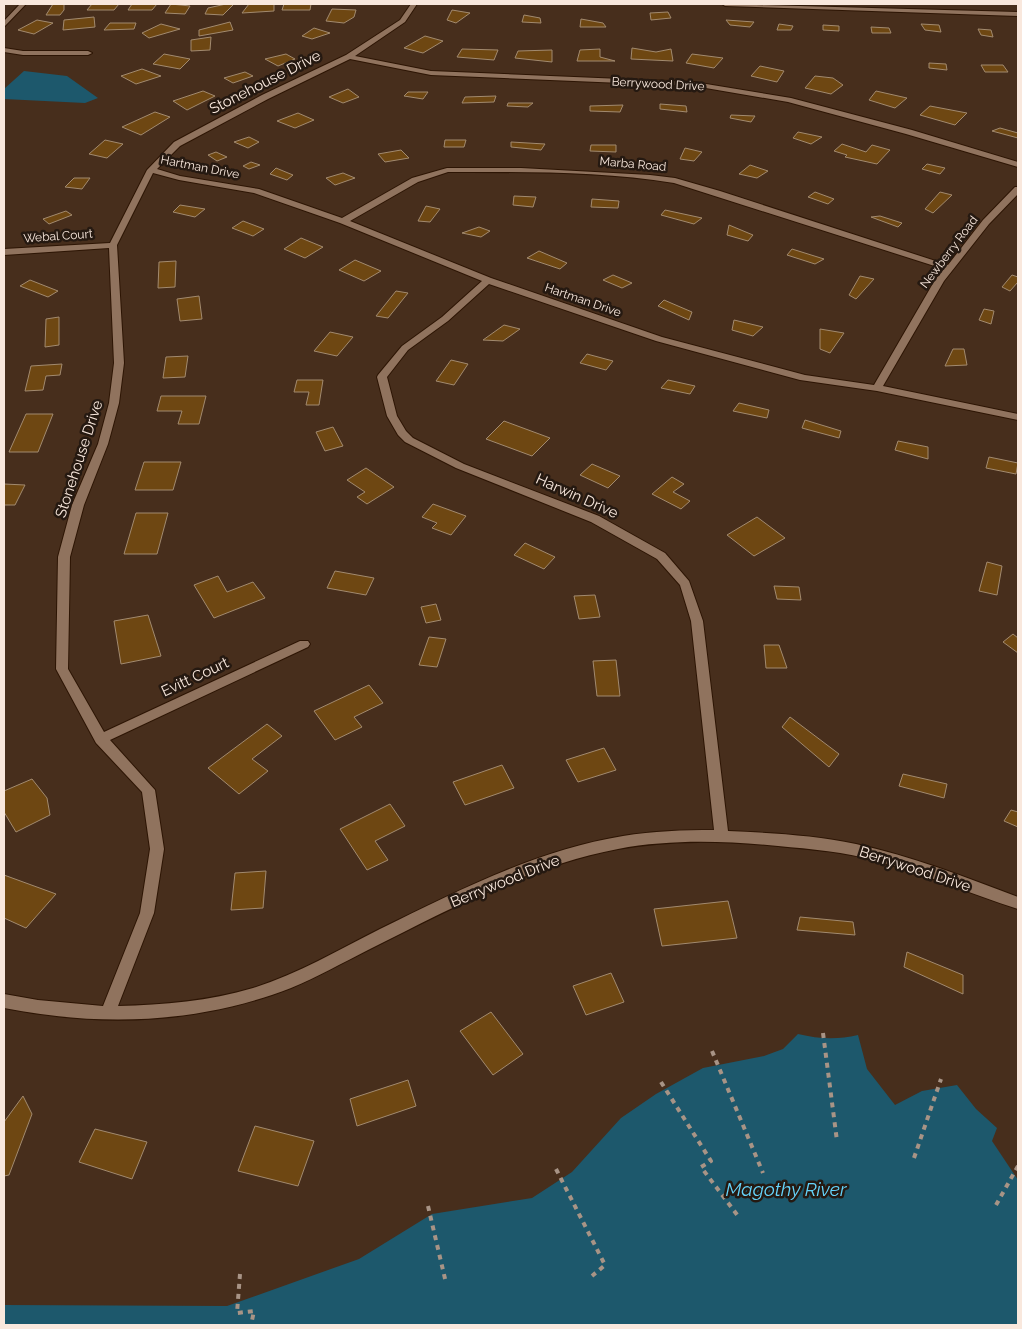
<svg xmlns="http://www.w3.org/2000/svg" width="1022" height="1329" font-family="Raleway,sans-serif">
  <rect width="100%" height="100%" fill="#472e1c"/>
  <path fill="#1d586c" d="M24,71L67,76L98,98L85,103L4,99V89Z
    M798,1034C819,1039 837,1040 858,1035L867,1069L895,1105L922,1091L957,1085L976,1109L997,1128L992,1141L1018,1180V1325H4V1305L227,1306L359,1259L432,1214L532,1198L572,1172L621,1118L656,1094L703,1068L764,1056L783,1049Z"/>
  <path fill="#6e4712" stroke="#a28a6f" d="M53,4H64V10L60,15H46Z
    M92,4H119L114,10H87Z
    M132,4H157L152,10H128Z
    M171,4L190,6L185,14L165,13Z
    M226,4H234L223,15L205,14L208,8Z
    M249,4H274V11L242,13Z
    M284,4H311L310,10H282Z
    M332,9L356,10L354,17L344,23L326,21Z
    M452,10L470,13L456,23L447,20Z
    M668,12L671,18L651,20L650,13Z
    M524,15L540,18L541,23L522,22Z
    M94,17L95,27L63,30L64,20Z
    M581,19L603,23L606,27H580Z
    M37,20L53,23L34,34L18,30Z
    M726,20L754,22L750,27L730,25Z
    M230,22L233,30L199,36V30Z
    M110,23H136L134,29L104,30Z
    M161,24L180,29L149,38L142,33Z
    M779,24L793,26L791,30H777Z
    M921,24L939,25L941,32L925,30Z
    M823,25L839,26V31L823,30Z
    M871,27L889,28L891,33H872Z
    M314,28L330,33L312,39L302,36Z
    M978,29L991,30L993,37L981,35Z
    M425,36L443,41L423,53L404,48Z
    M211,37L210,50L191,51V40Z
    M632,48L656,52L671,49L673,61L631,59Z
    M462,49L498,50L494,60L457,57Z
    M600,49V57L615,61H577L580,50Z
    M552,50V62L515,58L518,51Z
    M164,54L190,59L180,69L153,64Z
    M286,54L295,59L278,66L265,59Z
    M692,54L723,58L714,68L686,63Z
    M929,63L946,64L947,70L929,68Z
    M981,65H1003L1008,72H985Z
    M760,66L784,71L777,82L751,76Z
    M142,69L161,76L136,84L121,76Z
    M245,72L253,76L233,83L224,78Z
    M815,76L833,78L843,85L831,94L805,88Z
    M348,89L359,97L343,103L329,97Z
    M203,91L215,96L187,110L173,101Z
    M876,91L907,98L895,108L869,100Z
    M408,92H428L423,99L404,96Z
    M496,96L494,102L462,103L465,97Z
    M508,103H533L528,107L507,106Z
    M660,104L686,106L687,112L660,109Z
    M623,105L620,112L590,111V106Z
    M930,106L967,113L955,125L920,115Z
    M155,112L170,117L141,135L122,127Z
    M298,113L314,120L295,128L277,121Z
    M731,115L755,116L751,122L730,118Z
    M1000,128L1018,133V138L992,131Z
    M798,132L822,137L811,144L793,138Z
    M249,137L259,142L248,148L234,142Z
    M105,140L123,144L107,158L89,154Z
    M445,140H466L464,147H444Z
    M511,142L545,144L541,150L511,147Z
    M842,144L866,152L872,145L890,150L877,164L845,157L847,155L834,151Z
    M591,145H616V152L590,151Z
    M685,148L702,152L694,161L680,159Z
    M401,150L409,158L385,162L378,154Z
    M216,152L227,157L217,161L208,155Z
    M251,162L260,165L249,169L243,166Z
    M927,164L945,168L940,174L922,169Z
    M750,165L768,171L757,178L739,174Z
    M276,168L293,175L287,180L270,174Z
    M343,173L355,178L335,185L326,178Z
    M74,178H90L82,189L65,187Z
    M815,192L834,199L828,204L808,197Z
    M940,192L952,195L933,213L925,209Z
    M514,196L536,197L533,207L513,205Z
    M592,199L619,201L618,208L591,207Z
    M180,205L205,209L195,217L173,212Z
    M426,206L440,209L430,222L418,221Z
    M665,210L702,218L694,224L661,215Z
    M66,211L72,215L49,224L43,219Z
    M880,216L902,223L898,227L871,217Z
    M243,221L264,229L253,236L232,228Z
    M729,225L753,235L748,241L727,235Z
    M479,227L490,231L481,237L462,233Z
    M301,238L323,247L305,258L284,249Z
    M792,249L824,259L815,264L787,255Z
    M539,251L567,263L560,269L527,258Z
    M355,260L381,271L364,281L339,270Z
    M176,261L175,287L158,288L159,262Z
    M613,275L632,283L622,288L603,280Z
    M1012,275L1018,277V282L1010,291L1002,287Z
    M860,276L874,279L856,299L849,295Z
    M30,280L58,291L48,297L20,286Z
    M396,291L408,293L388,318L376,316Z
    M199,296L202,319L180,321L177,299Z
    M664,300L692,312L689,320L658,306Z
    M984,309L994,311L991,324L979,320Z
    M59,317V345L45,347L46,319Z
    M734,320L763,327L753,336L732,330Z
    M504,325L520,329L503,341L483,340Z
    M820,329L844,333L830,353L820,349Z
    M330,332L353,337L337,356L314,351Z
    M953,349H964L967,365L945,366Z
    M587,354L613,361L606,370L580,363Z
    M188,356L185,377L163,378L166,357Z
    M451,360L468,364L454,385L436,381Z
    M62,364L60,375L46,376L43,390L25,391L31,366Z
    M297,380H323L319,405H306L309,392H294Z
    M668,380L695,386L690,394L661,388Z
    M161,396H206L199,424H178L182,411H157Z
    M739,403L769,410L767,418L733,411Z
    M26,414H53L38,452H9Z
    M805,420L841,431L839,438L802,428Z
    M504,421L550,438L532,456L486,439Z
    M333,427L343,446L325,451L316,432Z
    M898,441L928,447V459L895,450Z
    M989,457L1018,463L1016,474L986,468Z
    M144,462H181L173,490H135Z
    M592,464L620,476L608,488L580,475Z
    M366,468L394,487L367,504L357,497L365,492L347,480Z
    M672,477L684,484L673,492L690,501L681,509L652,494Z
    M4,484L25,485L15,505H4Z
    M433,504L466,516L451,535L432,528L437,523L422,517Z
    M136,513H168L157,554H124Z
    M757,517L785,538L754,556L727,535Z
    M525,543L555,557L544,569L514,555Z
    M987,562L1002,566L997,595L979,591Z
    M335,571L374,578L366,595L327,588Z
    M218,576L227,592L253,582L265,598L214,618L194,585Z
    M774,586L799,587L801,600L777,599Z
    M595,595L600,617L579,619L574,596Z
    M436,604L441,620L426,623L421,607Z
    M148,615L161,656L121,664L114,621Z
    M1013,634L1018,638V653L1003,642Z
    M429,637L446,639L437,667L419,665Z
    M764,645H779L787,668H766Z
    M616,660L620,696H597L593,661Z
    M369,685L383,703L354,717L362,727L335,740L314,711Z
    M790,717L839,754L829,767L782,727Z
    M267,724L282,736L252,759L268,771L239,794L208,768Z
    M604,748L616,770L578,782L566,760Z
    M502,765L514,788L465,805L453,782Z
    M903,774L947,784L944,798L899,786Z
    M32,779L47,798L50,815L16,832L4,812V791Z
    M390,804L405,826L375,841L388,860L367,870L340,829Z
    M1011,810L1018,812V827L1004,821Z
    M266,871L263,908L231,910L235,873Z
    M4,875L56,894L26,928L4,918Z
    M728,901L737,938L662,946L654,909Z
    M800,917L853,922L855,935L797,930Z
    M907,952L963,975V994L904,967Z
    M611,973L624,1002L586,1015L573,986Z
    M491,1012L523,1054L493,1075L460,1031Z
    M408,1080L416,1106L357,1126L350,1099Z
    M23,1096L32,1114L9,1175L4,1176V1122Z
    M255,1126L314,1141L298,1186L238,1171Z
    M95,1129L147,1142L132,1179L79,1162Z"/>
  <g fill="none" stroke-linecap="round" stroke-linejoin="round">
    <defs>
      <path id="minor" d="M20,4H26L4,27V21Z
        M411,4H417L405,22L355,56L431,71L694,82L791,98L912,130L1018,162V167L906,134L788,102L694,86L431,75L350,59L268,99L180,146L157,169L180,176L259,189L342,218L412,178L447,168H521L650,175L675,178L720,191L948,265L983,220L1015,187H1018V194L989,224L944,281L883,386L1018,414V420L877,391L800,380L656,341L489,284L448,321L408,350L387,377L397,416L406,431L413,438L464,464L599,516L665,553L689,581L703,621L728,831C770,833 814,835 856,844C911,856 965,877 1018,897V909C971,894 925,874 877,861C845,852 811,849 778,846C725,841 671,839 618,849C529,866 448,910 368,950C342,963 318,977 291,988C199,1024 100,1027 4,1008V994L38,1000L103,1006L140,913L150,849L142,792L96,743L56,669L58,557L72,505L98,444L109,403L114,363L109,248L4,255V249L110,243L147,170L174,142L262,95L346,55L400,20ZM448,172C523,172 600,171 674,183L944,269L935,280L874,385L805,375L662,337L491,278L350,221L418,182ZM153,173L179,180L254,193L340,223L482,281L442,317L402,346L378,375L377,377L387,416L398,435L405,442L456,468L591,522L657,559L680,585L691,621L714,830C683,830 653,831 623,836C537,850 457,891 380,929C338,950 298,974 253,988C209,1001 164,1005 118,1006L154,913L164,849L155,790L110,740L308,647L310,644L308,641H300L104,732L68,669L70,557L84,505L108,444L119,403L124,363L117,245Z
        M722,4L1018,12V16L725,6Z
        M4,48L23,51H88L92,53L88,55H23L4,52Z"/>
    </defs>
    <use href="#minor" stroke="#2d1504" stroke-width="2"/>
    <path stroke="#a89486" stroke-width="4" stroke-dasharray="5 5" stroke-linecap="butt" d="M823,1033L837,1141
      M712,1051L763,1173
      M661,1082L711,1161L701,1167L738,1216
      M914,1158L941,1079
      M556,1169L605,1265L592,1276
      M996,1205L1018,1166
      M428,1206L446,1283
      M240,1274L237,1313L254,1311L251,1325"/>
    <use href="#minor" fill="#90735e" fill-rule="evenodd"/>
  </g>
  <g text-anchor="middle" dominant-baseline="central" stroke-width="5" stroke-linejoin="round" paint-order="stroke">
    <g font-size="12" fill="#f9e8dd" stroke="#251911">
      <text transform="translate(658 84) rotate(3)">Berrywood Drive</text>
      <text transform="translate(633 164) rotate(5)">Marba Road</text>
      <text transform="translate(200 167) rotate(11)">Hartman Drive</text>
      <text transform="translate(58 236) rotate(-4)">Webal Court</text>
      <text transform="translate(949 252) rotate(-53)">Newberry Road</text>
      <text transform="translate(583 300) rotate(19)">Hartman Drive</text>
    </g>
    <g font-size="15" fill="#f9e8dd" stroke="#251911">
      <text transform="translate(265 82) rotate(-27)">Stonehouse Drive</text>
      <text transform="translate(79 459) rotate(-72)">Stonehouse Drive</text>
      <text transform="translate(577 496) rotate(24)">Harwin Drive</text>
      <text transform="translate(195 677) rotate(-25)">Evitt Court</text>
      <text transform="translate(915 869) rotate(18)">Berrywood Drive</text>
      <text transform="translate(505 881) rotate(-22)">Berrywood Drive</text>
    </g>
    <g font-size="19" font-style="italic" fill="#65d4fb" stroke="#251911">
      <text x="786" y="1189">Magothy River</text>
    </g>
  </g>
  <rect width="1022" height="1329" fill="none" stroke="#f9e8dd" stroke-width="10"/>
</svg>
